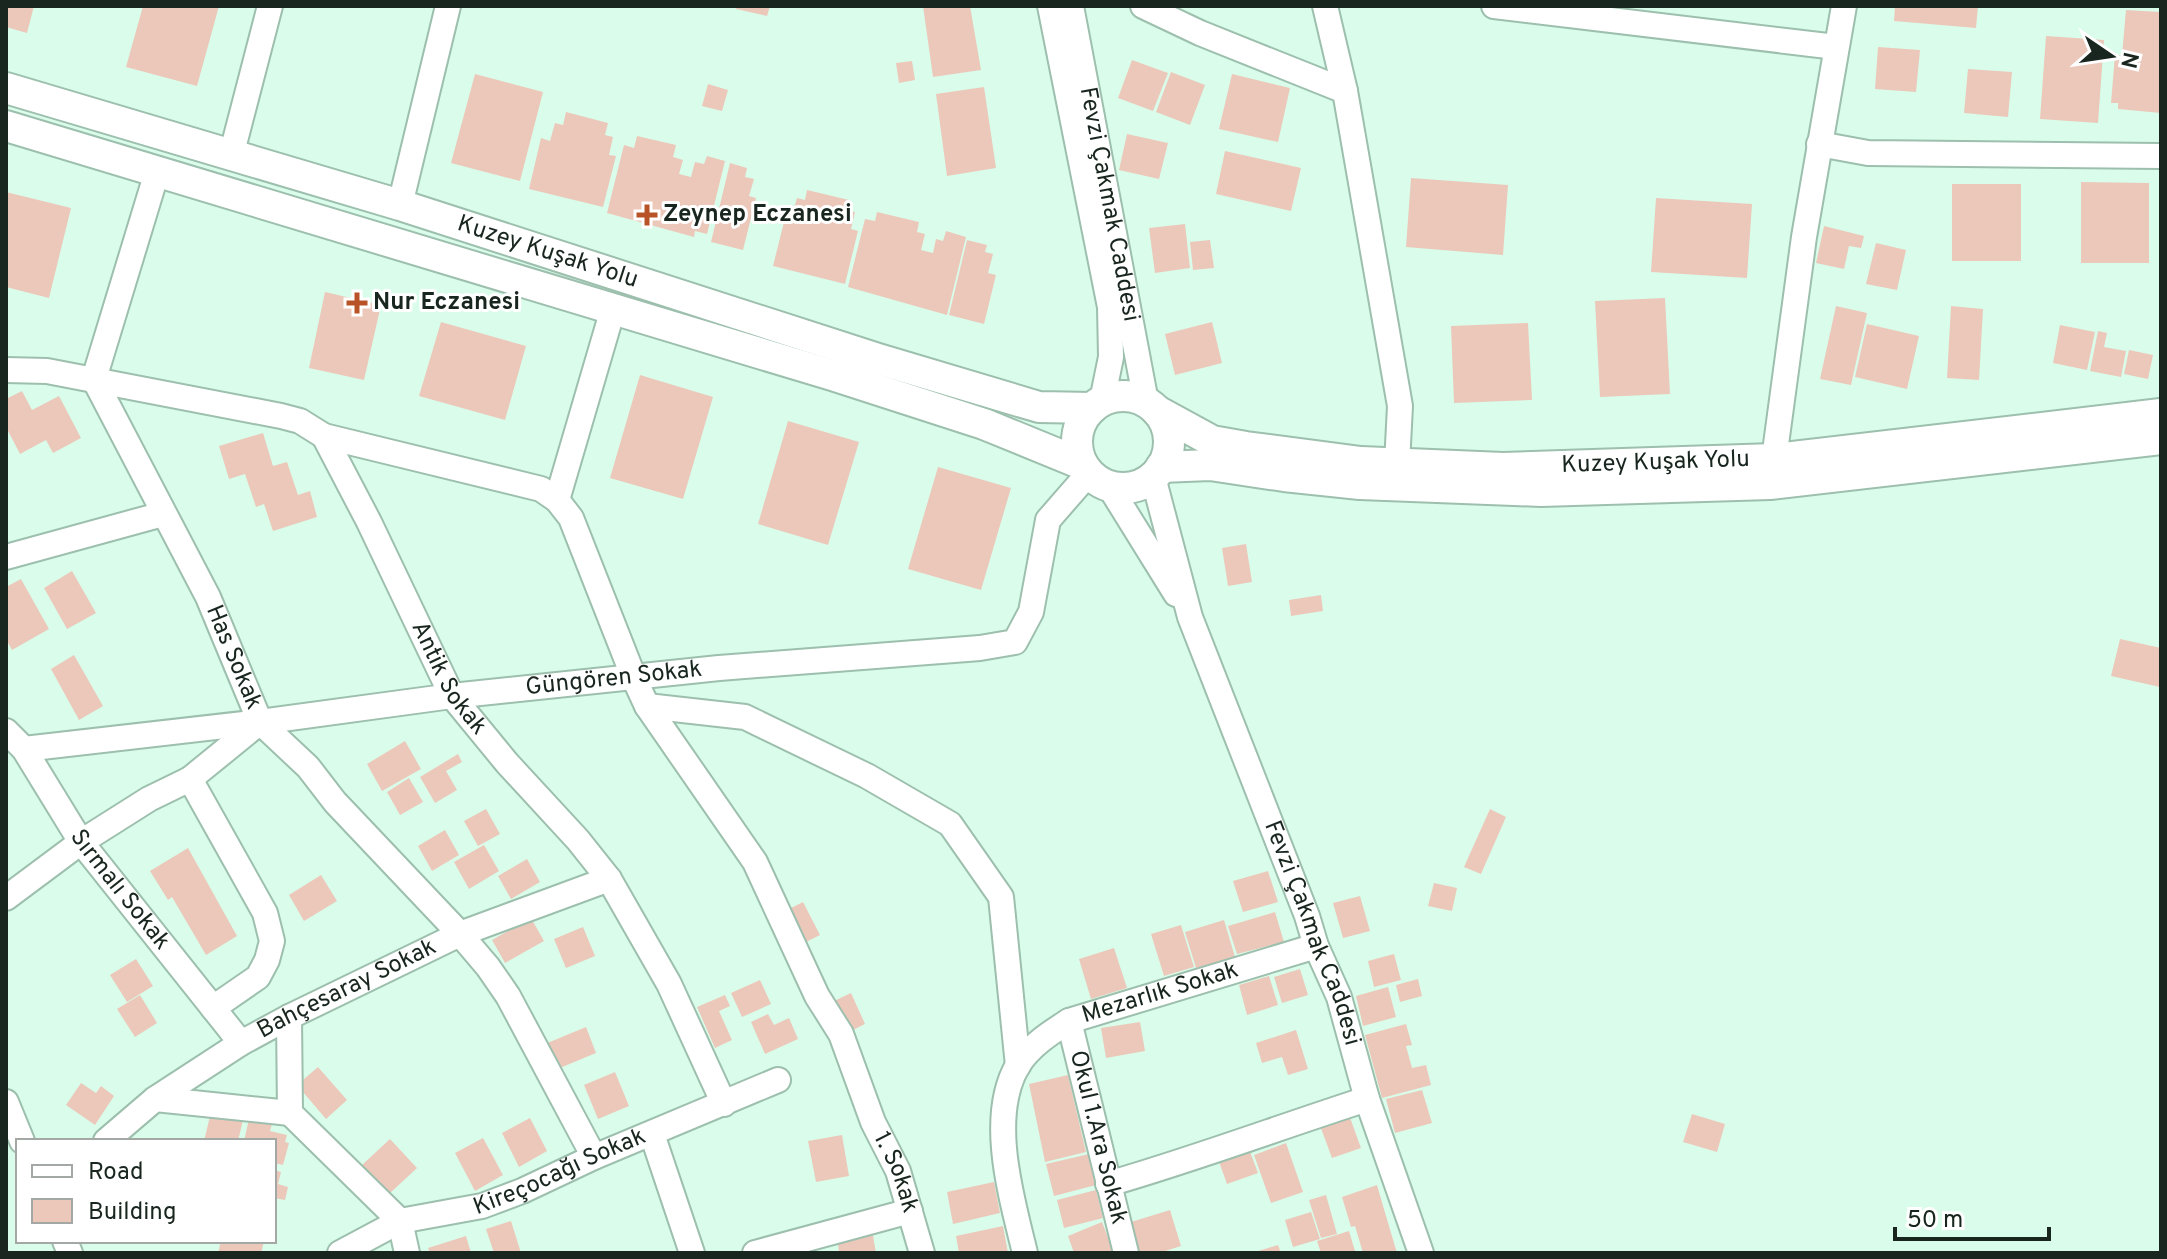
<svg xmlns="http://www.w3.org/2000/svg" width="2167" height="1259" font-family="Overpass,sans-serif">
  <rect width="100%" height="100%" fill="#d9fdea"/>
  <path fill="#ecc8bb" d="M6,6H34L27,33L6,27Z
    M143,6H219L197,86L126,67Z
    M737,6H770L767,16L736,9Z
    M923,6H970L981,70L933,77Z
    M1895,6H1978L1976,28L1894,21Z
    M2126,10L2161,12V113L2118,109V103H2111L2115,55H2122Z
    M2046,36L2104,40L2098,123L2040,119Z
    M1878,47L1920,50L1916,92L1875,89Z
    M1132,60L1168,73L1153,111L1118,98Z
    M912,61L915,80L899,83L896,63Z
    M1968,69L2012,72L2008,117L1964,113Z
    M1171,72L1205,85L1190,125L1156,112Z
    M475,74L543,92L520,181L451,163Z
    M1232,74L1290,88L1278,142L1219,129Z
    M708,84L728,90L722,111L702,106Z
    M984,87L996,168L947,176L936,94Z
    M566,112L608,123L605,135L613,137L609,155L616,156L603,207L529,189L541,138L550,141L555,123L563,125Z
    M1127,134L1168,143L1159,179L1119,170Z
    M637,136L676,145L673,157L683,160L679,174L691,177L695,162L704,164L707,156L725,161L707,234L695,231L694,237L607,213L624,145L634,148Z
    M1225,151L1301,168L1291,211L1216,194Z
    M730,163L747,168L745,177L754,179L749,196L756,198L743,250L711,242Z
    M1411,178L1508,185L1503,255L1406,247Z
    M2081,182L2149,183V263H2081Z
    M1952,184H2021V261H1952Z
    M807,190L849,200L847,210L855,212L851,229L858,231L845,284L773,266L786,214L792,215L797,198L805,200Z
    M6,192L71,208L49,298L6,287Z
    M1656,198L1752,204L1747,278L1651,272Z
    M877,212L919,222L917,232L925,234L921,250L933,253L936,239L943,241L946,231L966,237L947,315L848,287L865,219L875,221Z
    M1185,224L1190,268L1155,273L1149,228Z
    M1824,226L1864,236L1861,248L1849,246L1844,269L1816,263Z
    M967,240L987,245L985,252L993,254L988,273L996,275L984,324L949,315Z
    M1210,240L1214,268L1193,270L1190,242Z
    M1876,243L1906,250L1897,290L1866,284Z
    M325,292L381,305L364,380L309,368Z
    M1665,298L1670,394L1600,397L1595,301Z
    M1836,306L1867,313L1851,385L1820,379Z
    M1951,306L1983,309L1979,380L1947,378Z
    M441,322L526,346L505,420L419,396Z
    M1212,322L1222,363L1175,375L1165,334Z
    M1528,323L1532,400L1454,403L1451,326Z
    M1867,324L1919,336L1907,389L1855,377Z
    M2060,325L2095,332L2087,370L2053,363Z
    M2098,331L2107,333L2104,347L2126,351L2121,377L2090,371Z
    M2129,350L2153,355L2148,379L2124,374Z
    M640,375L713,397L683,499L610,478Z
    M22,391L32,410L59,396L81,438L53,453L46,440L20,454L6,427V399Z
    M788,421L859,442L828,545L758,524Z
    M263,433L273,466L287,462L298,495L310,491L317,517L273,531L264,504L256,507L245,474L229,479L219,446Z
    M938,467L1011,488L981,590L908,569Z
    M1246,544L1252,582L1228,586L1222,548Z
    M72,571L96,613L67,629L44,588Z
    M21,579L49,629L12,650L6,639V587Z
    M1321,595L1323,611L1291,616L1289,600Z
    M2120,639L2161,648L2160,687L2111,676Z
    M74,655L103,706L79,720L51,669Z
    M405,741L421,769L382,791L367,764Z
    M458,754L462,762L446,771L457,790L435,803L420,777Z
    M409,778L423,802L400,815L387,792Z
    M486,809L500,834L478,846L464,821Z
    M1490,809L1506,817L1481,874L1464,867Z
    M445,830L459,855L432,871L418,846Z
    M484,845L499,871L469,889L454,862Z
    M188,848L237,936L206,955L172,897L168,900L150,871Z
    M527,859L540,882L511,899L498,876Z
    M1268,871L1278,902L1243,912L1233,881Z
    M321,875L337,901L304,921L289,895Z
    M1434,883L1457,888L1452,911L1428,906Z
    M1360,896L1370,931L1343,938L1333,903Z
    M803,902L820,935L800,945L783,912Z
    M1275,912L1284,942L1237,954L1228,926Z
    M531,918L544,941L505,963L492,940Z
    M1224,920L1235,957L1196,968L1185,932Z
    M1181,925L1194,967L1164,976L1151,934Z
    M583,927L595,956L566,968L554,939Z
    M1114,948L1127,988L1091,999L1079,959Z
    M1394,954L1401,980L1374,987L1368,961Z
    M136,959L153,986L127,1002L110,975Z
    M1300,969L1308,995L1282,1003L1274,977Z
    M1269,976L1278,1005L1247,1015L1239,985Z
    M1418,979L1422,996L1400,1002L1396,985Z
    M760,980L771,1004L742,1017L731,993Z
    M1388,987L1396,1017L1363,1026L1356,996Z
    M851,993L865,1024L847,1033L832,1002Z
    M140,995L157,1023L135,1037L117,1009Z
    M725,995L730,1006L719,1011L732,1040L715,1048L697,1007Z
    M768,1014L774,1025L789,1018L798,1039L765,1054L751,1022Z
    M1140,1022L1145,1051L1106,1058L1101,1028Z
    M1406,1024L1412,1045L1406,1046L1412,1068L1426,1065L1431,1085L1382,1098L1365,1035Z
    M586,1027L596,1053L555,1070L545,1044Z
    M1296,1030L1308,1069L1288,1075L1282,1057L1262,1063L1256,1043Z
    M318,1067L347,1100L326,1119L297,1085Z
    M615,1072L629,1106L598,1119L584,1085Z
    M1068,1075L1086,1152L1045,1162L1029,1084Z
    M81,1083L96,1093L101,1086L114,1096L95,1125L66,1105Z
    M1422,1090L1432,1123L1395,1133L1386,1099Z
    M211,1112L243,1120L238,1141H204Z
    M1348,1112L1361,1148L1332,1158L1319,1123Z
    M1692,1114L1725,1124L1717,1152L1683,1142Z
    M530,1118L547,1151L519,1167L502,1133Z
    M249,1119L272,1124L270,1131L287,1135L285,1142L289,1143L283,1165L274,1163V1141H244Z
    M842,1135L849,1176L816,1182L808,1141Z
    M483,1138L503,1175L475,1191L455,1153Z
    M390,1139L417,1168L389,1194L362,1165Z
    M1286,1143L1303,1192L1271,1203L1254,1155Z
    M1249,1149L1258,1173L1227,1184L1218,1159Z
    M1089,1154L1096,1185L1054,1196L1046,1164Z
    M274,1170L281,1172L278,1184L288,1187L285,1200L274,1198Z
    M994,1182L1000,1213L953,1224L947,1192Z
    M1377,1185L1386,1216L1397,1253H1363L1355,1226L1351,1227L1342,1197Z
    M1096,1190L1103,1218L1064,1228L1057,1200Z
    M1326,1195L1337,1234L1321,1238L1309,1200Z
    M1170,1210L1181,1246L1159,1253H1140L1131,1222Z
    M1311,1212L1320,1239L1293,1247L1285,1220Z
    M511,1221L521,1253H494L486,1229Z
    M1102,1222L1114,1253H1074L1068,1236Z
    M1003,1226L1008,1253H959L956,1236Z
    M872,1230L876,1253H839L837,1235Z
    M1349,1231L1355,1251L1321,1253L1317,1241Z
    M466,1236L471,1253H430L428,1248Z
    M221,1241H264L261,1253H218Z
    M1278,1245L1281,1253H1255V1252Z"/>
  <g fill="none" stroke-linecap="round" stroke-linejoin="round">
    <defs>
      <g id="minor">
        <path d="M1050,6L1110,307L1111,357L1102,401"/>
        <path id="s1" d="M1071,6L1146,402"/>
        <path d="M1143,6L1200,33L1345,91"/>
        <path d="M1325,6L1345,91L1400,406L1397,464"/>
        <path d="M1494,6L1836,47"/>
        <path d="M1819,144L1868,153L2161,156"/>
        <path d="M231,156L270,6"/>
        <path id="s2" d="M157,172L94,379L208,597L260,722L308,767L335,802L460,934L488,967L508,996L594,1157"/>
        <path d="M400,205L448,6"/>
        <path id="s3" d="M6,370L47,371L281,416L300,421L324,436L369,522L452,696L507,763L578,840L609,879L669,984L724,1104"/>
        <path id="s4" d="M324,436L541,489L557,500L571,518L634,678L647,706L755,862L817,996L841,1034L873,1122L898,1171L922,1253"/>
        <path d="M1772,474L1804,237L1844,6"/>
        <path id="s5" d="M1153,477L1190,617L1307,916L1316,946L1339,997L1367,1099L1421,1253"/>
        <path d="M1109,486L1176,594"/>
        <path d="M557,500L613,309"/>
        <path d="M6,557L163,514"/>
        <path d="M647,706L745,717L867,776L950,824L1001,897L1018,1066"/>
        <path id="s6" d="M6,731L24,749L81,842L241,1043"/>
        <path id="s7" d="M24,749L260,722L452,696L719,668L980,648L1015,642L1031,612L1048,520L1089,473"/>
        <path d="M190,779L265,913L272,941L267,960L258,977L213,1008"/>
        <path d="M6,898L81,842L149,799L190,779L260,722"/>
        <path d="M289,1017L290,1113L400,1221L407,1253"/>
        <path id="s8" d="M1069,1021L1126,1253"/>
        <path d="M155,1099L290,1113"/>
        <path d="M6,1102L22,1141"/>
        <path d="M652,1134L692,1253"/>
        <path id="s9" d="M106,1141L155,1099L241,1043L289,1017L460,934L609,879"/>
        <path d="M1108,1184C1195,1159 1280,1127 1367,1099"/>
        <path d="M65,1241L70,1253"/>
        <path id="s10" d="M340,1253L400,1221L482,1206L522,1191L594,1157L778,1080"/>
        <path d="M755,1253L910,1211"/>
        <path id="s11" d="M1025,1253C1012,1199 987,1117 1018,1065C1030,1046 1050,1033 1069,1021L1316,946"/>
      </g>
      <g id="major">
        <path id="s12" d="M6,88L400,205L878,359L1039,407L1092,408"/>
        <path d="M6,126L832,375L984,424L1082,464"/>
        <circle cx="1123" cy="442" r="46"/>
        <path id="s13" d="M1157,411L1212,441L1246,447L1361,462L1503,468L1774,459L2161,414"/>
        <path d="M1161,467L1210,465L1284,476L1360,484L1541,491L1770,484L2161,439"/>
      </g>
    </defs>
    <use href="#minor" stroke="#9dbfad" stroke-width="28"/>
    <use href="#major" stroke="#9dbfad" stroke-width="34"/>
    <use href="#minor" stroke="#fff" stroke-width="24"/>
    <use href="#major" stroke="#fff" stroke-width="30"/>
  </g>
  <g fill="#b85227" stroke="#fff" stroke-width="3">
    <path d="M643 203h8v8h8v8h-8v8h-8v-8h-8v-8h8z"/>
    <path d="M353 291h8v8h8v8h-8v8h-8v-8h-8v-8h8z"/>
  </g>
  <g text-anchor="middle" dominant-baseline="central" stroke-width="6" stroke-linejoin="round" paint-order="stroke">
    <g font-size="24" fill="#19261f" stroke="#fff">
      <text stroke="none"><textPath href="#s1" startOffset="202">Fevzi Çakmak Caddesi</textPath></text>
      <text stroke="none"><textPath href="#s12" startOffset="566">Kuzey Kuşak Yolu</textPath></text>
      <text stroke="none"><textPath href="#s13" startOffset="508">Kuzey Kuşak Yolu</textPath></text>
      <text stroke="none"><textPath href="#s2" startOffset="528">Has Sokak</textPath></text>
      <text stroke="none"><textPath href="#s3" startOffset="600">Antik Sokak</textPath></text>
      <text stroke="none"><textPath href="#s7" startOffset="594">Güngören Sokak</textPath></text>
      <text stroke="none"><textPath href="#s6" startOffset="196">Sırmalı Sokak</textPath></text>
      <text stroke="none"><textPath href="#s5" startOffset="484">Fevzi Çakmak Caddesi</textPath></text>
      <text stroke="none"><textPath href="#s9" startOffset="286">Bahçesaray Sokak</textPath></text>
      <text stroke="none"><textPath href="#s11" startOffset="356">Mezarlık Sokak</textPath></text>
      <text stroke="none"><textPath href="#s8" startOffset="120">Okul 1.Ara Sokak</textPath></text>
      <text stroke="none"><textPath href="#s10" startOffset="236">Kireçocağı Sokak</textPath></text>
      <text stroke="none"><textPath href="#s4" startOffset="1000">1. Sokak</textPath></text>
    </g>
    <g font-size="24" font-weight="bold" fill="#19261f" stroke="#fff" text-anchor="start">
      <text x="663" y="215">Zeynep Eczanesi</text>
      <text x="373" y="303">Nur Eczanesi</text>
    </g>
  </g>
  <rect width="2167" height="1259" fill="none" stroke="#19261f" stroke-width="16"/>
  <rect x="16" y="1139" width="260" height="104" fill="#ffffff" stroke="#a3a8a5" stroke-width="2"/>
  <rect x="32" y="1165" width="40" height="12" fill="#ffffff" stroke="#a3a8a5" stroke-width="2"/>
  <text x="88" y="1179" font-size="24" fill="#19261f">Road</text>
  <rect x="32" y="1199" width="40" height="24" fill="#ecc8bb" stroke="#a3a8a5" stroke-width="2"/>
  <text x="88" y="1219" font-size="24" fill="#19261f">Building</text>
  <g transform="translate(2111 56) rotate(103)" stroke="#ffffff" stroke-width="6" paint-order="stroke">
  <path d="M0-6L14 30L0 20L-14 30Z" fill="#19261f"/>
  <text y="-12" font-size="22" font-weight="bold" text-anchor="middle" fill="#19261f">N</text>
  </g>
  <path d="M1895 1227v12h154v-12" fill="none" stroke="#19261f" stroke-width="4"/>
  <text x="1907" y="1227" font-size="24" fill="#19261f" stroke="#ffffff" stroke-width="6" paint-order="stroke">50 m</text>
</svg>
